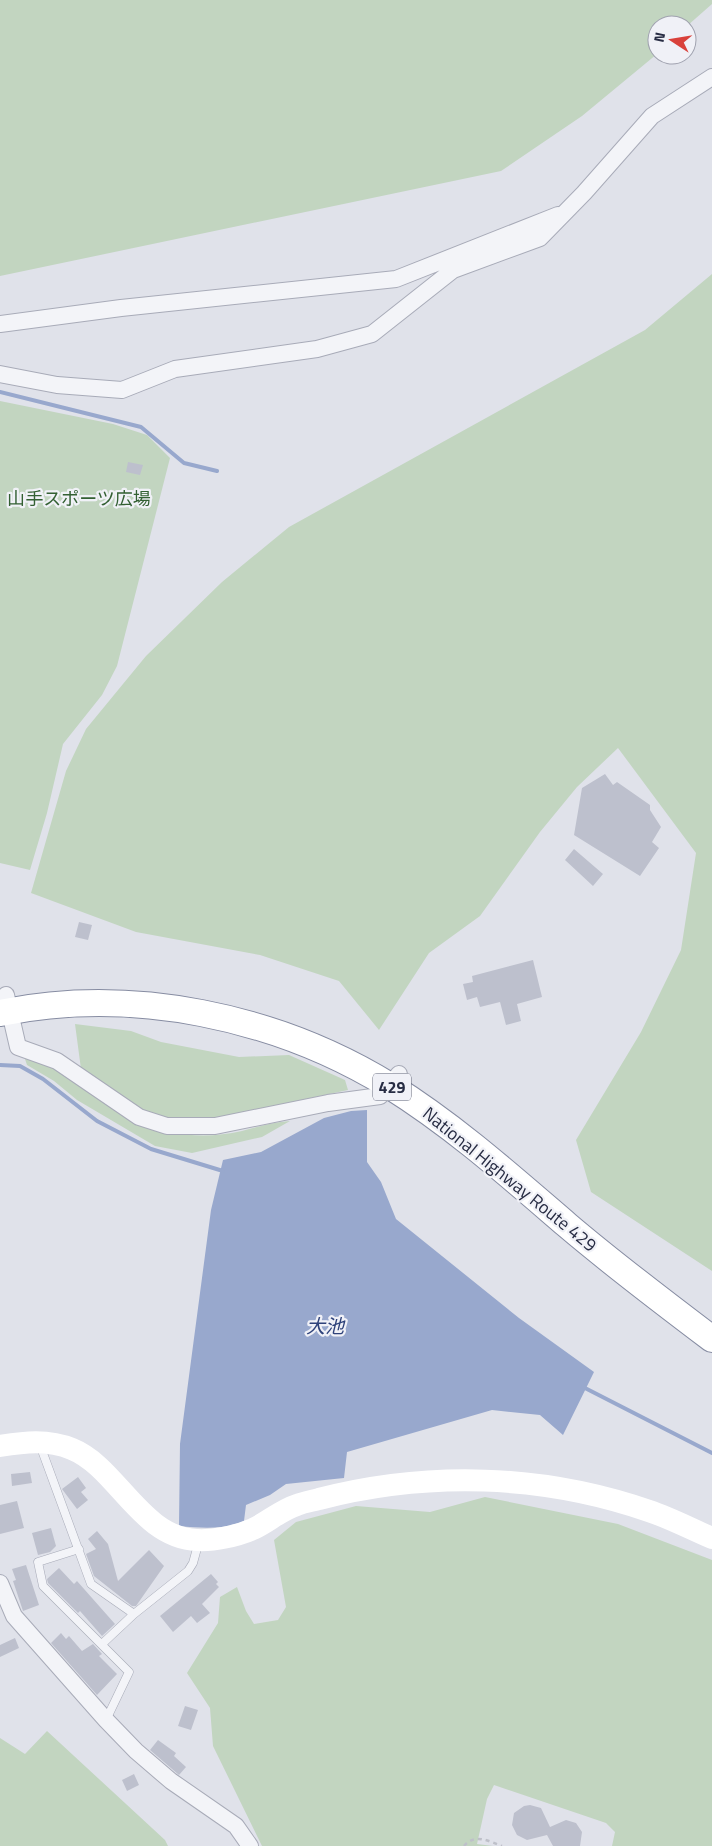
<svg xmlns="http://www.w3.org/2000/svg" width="712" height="1846" font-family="'Titillium Web','Noto Sans JP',sans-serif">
  <rect width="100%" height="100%" fill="#e0e2ea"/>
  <path fill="#c2d5c0" d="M0,0H712V4L687,26L657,25V54L582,116L501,171L0,276Z
    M712,274V1271L591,1192L576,1140L641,1032L681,950L696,853L618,748L577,787L540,832L480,916L429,953L379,1030L339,981L260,955L136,932L31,893L66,771L86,729L146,656L222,582L289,527L645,330Z
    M0,401L113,424L147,435L170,458L117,666L102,695L63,744L47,813L30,870L0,863Z
    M75,1024L131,1031L161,1042L239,1057L289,1055L345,1080L348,1090L202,1121L170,1120L141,1111L81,1069Z
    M25,1059C59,1058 107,1113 141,1124C174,1136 207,1139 242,1131C258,1127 273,1122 290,1121L262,1137L192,1153L155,1146L77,1100L54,1081L27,1065Z
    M485,1497L618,1524L712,1560V1846H612L615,1832L606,1823L494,1785L487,1799L477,1844L493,1846H262L213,1746L210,1708L187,1673L218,1623L220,1597L237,1587L246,1611L254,1624L278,1620L286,1607L274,1540L296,1522L356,1506L430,1512Z
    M47,1731L165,1840L168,1846H0V1738L25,1754Z"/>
  <path fill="#98a8cd" d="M367,1110V1162L381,1182L396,1219L519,1318L594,1372L563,1435L540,1415L492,1410L347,1452L344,1478L286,1484L270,1495L246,1505L244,1521C222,1530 202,1528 179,1526L180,1444L211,1210L223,1160L261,1152L324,1118L351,1111Z"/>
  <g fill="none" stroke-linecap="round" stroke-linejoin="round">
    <path stroke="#98a8cd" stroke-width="4" d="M0,392L141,427L184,463L217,471
      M0,1065L20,1066L43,1079L97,1121L151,1149L223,1171
      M583,1387L712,1453"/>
  </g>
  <path fill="#bdc0cd" d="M128,462L143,465L140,475L126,472Z
    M605,774L613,785L617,782L650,805V810L661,827L652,842L659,848L640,876L574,835L582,788Z
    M574,849L603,874L593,886L565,860Z
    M79,922L92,925L88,940L75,937Z
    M533,960L542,997L517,1004L521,1021L506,1025L500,1002L480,1007L477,997L467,1000L463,984L473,982L472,976Z
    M30,1472L32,1483L12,1486L11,1474Z
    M78,1477L86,1488L81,1492L88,1500L77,1509L62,1489Z
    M17,1501L24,1528L0,1534V1505Z
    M51,1528L56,1546L50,1552L38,1555L32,1533Z
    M97,1531L108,1544L118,1581L149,1550L164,1566L136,1606H132L94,1576L86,1554L96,1549L88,1539Z
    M26,1565L39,1605L23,1611L13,1581L16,1580L12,1569Z
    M59,1568L74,1584L77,1581L115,1624L102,1636L80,1611L78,1613L48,1583L47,1579Z
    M211,1574L218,1582L216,1584L219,1587L202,1604L210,1613L197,1623L191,1616L173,1632L160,1616Z
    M61,1633L66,1639L69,1636L82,1651L93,1644L102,1654L99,1656L117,1674L97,1695L51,1643Z
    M15,1638L19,1648L0,1657V1645Z
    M185,1706L198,1710L191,1730L178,1726Z
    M158,1740L176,1753L174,1756L186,1767L179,1775L150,1750Z
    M134,1774L139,1785L127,1791L122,1780Z
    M530,1805L541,1808L550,1827L566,1820L576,1823L582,1832L580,1846H553L547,1835L527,1840L517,1835L512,1825L514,1813L524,1806Z"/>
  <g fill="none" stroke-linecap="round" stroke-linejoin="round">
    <defs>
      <path id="service" d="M40,1445L91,1584L134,1614L188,1571L193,1563L199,1541
        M79,1549L38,1562L43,1586L129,1672L106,1720
        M102,1644L134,1614"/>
      <path id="minor" d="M0,324L121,308L396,279L558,215
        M0,374L57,385L122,390L175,369L317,349L372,334L453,270L540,238L584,193L652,116L712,77
        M6,995L18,1047L57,1061L139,1117L167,1126H215L328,1103L380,1096L399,1074
        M0,1583L14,1616L106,1720L136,1751L171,1781L236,1826L250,1846"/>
      <path id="trunk" d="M0,1013C132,986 276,1016 390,1086C454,1126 510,1176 567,1225C614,1265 663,1302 712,1339"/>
    </defs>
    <use href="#service" stroke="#a8abb8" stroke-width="9"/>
    <use href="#minor" stroke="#a8abb8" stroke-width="18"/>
    <use href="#trunk" stroke="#868ca2" stroke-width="28"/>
    <path stroke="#bec0c9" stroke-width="2.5" stroke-dasharray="4 4" stroke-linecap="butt" d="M464,1846C475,1833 488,1841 502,1846"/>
    <use href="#service" stroke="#f3f4f8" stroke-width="8"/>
    <use href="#minor" stroke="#f3f4f8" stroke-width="16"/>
    <path stroke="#fff" stroke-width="22" d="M0,1446C24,1442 48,1439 72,1449C117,1467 141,1538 197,1540C214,1541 237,1536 253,1529C268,1522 281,1510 297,1505C304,1502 312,1501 319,1499C428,1471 542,1474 649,1511C670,1518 691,1529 712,1538"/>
    <use href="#trunk" stroke="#fff" stroke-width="26"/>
  </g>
  <g text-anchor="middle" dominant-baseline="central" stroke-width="4.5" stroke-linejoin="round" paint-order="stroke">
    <rect fill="#f0f1f7" stroke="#636779" stroke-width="1" x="373" y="1073.5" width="38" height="27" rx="4"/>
    <g font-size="16" font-weight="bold" fill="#272c43">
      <text x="392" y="1087">429</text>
    </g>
    <g font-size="18" fill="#336033" stroke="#f0f1f7">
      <text x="79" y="498">山手スポーツ広場</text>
    </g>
    <g font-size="18" fill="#272c43" stroke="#f0f1f7">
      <text transform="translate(510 1179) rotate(39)">National Highway Route 429</text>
    </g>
    <g font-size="19" font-style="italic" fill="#2e427a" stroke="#f0f1f7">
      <text x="325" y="1325">大池</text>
    </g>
  </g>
  <g transform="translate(672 40) rotate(282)"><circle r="24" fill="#f0f1f7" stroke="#a0a2af"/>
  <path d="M0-4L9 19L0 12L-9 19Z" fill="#d9413b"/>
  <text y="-8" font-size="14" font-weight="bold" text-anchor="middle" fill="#272c43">N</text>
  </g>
</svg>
